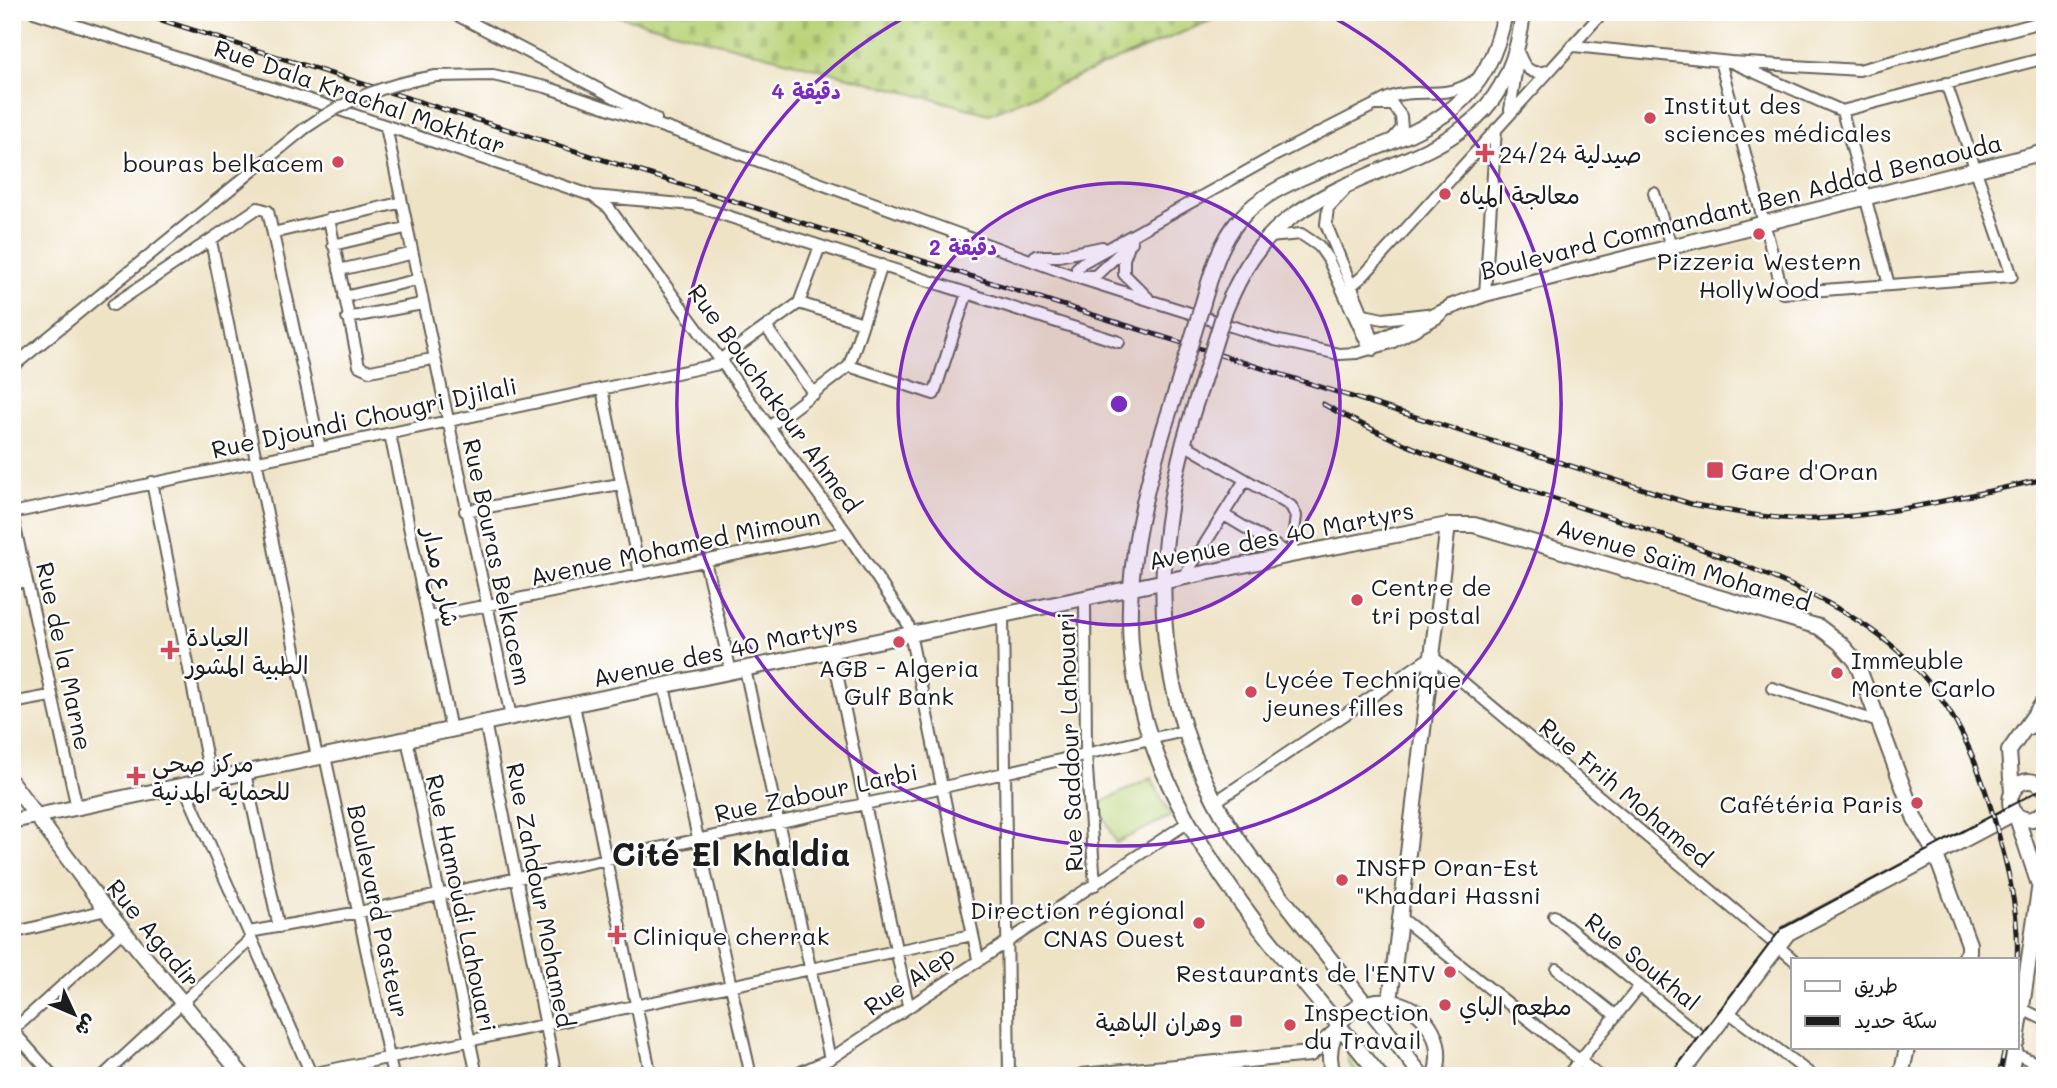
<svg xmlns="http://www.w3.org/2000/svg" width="2057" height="1088" font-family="Mali,'Playpen Sans Arabic',sans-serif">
  <defs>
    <pattern id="grass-dots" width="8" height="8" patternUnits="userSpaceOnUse" patternTransform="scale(1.75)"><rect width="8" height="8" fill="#b9d378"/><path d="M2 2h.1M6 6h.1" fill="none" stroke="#9eb567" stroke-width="1.8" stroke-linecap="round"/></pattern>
    <pattern id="cemetery-stones" width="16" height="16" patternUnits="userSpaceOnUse" patternTransform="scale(1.75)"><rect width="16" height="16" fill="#b9d378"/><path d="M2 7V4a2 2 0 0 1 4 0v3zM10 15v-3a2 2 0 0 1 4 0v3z" fill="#9eb567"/></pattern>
  </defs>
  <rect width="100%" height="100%" fill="#fff"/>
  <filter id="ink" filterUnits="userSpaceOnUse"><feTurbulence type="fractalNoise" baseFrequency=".0143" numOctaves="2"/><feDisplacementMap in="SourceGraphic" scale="14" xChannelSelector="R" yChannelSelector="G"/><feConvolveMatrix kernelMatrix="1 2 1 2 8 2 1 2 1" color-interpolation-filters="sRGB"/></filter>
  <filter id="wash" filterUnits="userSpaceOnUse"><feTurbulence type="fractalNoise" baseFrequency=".00686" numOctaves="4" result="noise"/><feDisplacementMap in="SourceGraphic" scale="28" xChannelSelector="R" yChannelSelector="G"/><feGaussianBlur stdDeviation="1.57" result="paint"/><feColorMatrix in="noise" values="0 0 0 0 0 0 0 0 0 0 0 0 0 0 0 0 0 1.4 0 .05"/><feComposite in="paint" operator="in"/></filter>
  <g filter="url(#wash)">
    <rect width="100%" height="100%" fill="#efe3c6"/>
    <path fill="url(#grass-dots)" stroke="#6a784a" stroke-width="2" d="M1349,1042L1376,1076H1356L1348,1060Z"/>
    <path fill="url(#cemetery-stones)" stroke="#6a784a" stroke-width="2" d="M603,12H1231L989,114Z"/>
    <path fill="#b9d378" stroke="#6a784a" stroke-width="2" d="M1151,778L1171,816L1116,843L1098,804Z"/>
  </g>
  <g filter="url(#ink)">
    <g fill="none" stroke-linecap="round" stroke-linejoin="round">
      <defs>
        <path id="minor" d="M34,12L319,103L593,196L693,205L1119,342
          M451,12L656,119
          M1574,46L1731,62L1842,111
          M1520,56C1525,70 1533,75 1547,71
          M1720,61L1783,293L2012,276L1946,83
          M1731,62L1859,70L2045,21
          M436,76L493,75L546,87L687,135L1079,278L1275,340L1339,354L1357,353L1391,343L1437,318L1450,307
          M1377,105H1393L1401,116L1402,128L1392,140
          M1510,110L1519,54
          M1842,111L2045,58
          M1842,111L1889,285
          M386,127L511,717
          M2037,154L2045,175
          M1344,191L1328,208L1326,224L1374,341L1373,350
          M1654,193L1671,246
          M595,198L609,208L846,532L908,624L978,959
          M329,219L359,366L370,371L432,359
          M273,233L399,203
          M1269,237L1301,234L1319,246L1328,259L1367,344L1373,350
          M211,241L317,757
          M1132,242L1095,276H1077V268L1082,263L1274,156L1388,98C1419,86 1444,102 1475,80
          M333,245L405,228
          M1128,248L1124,259V274L1148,298
          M1035,256H1059L1102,247
          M339,270L410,254
          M1344,292L1363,276L1603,12
          M1485,294L1496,129
          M344,297L416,280
          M799,303L863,323
          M113,305L258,208L268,211L320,448
          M1364,315L1383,319L1426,314
          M347,318L422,304
          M766,327L814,394
          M1369,343L1447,308
          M721,359L799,303L820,246
          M849,366L934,394L967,293
          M12,367L304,129
          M602,389L640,574
          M769,427L849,366L882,265
          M390,434L451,730
          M1182,443L1291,506L1296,516L1291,555L1224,515
          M152,482L211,780
          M465,511L620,484
          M12,513L724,363
          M12,514L77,808
          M705,561L731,672
          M1184,577L1245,480
          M12,584L26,581
          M1085,598L1086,754L1095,885
          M1003,615L1009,1076
          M429,617L846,532
          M832,650L908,1005
          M745,669L830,1059
          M664,686L751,1076
          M1772,688L1882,723
          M12,703L50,696
          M574,705L651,1076
          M485,722L556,1076
          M2024,731L2045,722
          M407,739L477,1076
          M325,756L393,1076
          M245,773L279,927
          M184,786L312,1076
          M1215,802L1432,656L1794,960
          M1554,916L1706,1040
          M1400,917L1599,1076
          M249,932L359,912L944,787L1184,731
          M12,933L106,910
          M1557,969L1615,1015
          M2024,1010L2045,1020
          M1727,1011L1813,1076
          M12,1030L53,1076
          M12,1031L123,931
          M2014,1053L2045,1067
          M311,1074L972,935
          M103,1076L251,939
          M792,1076L830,1059L1187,823
          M1567,1076L1640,986"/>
        <path id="major" d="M1202,306C1211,276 1219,243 1240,219C1259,197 1286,184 1312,173C1404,133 1485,126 1505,12
          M1450,307L1485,294L2045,152
          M1224,313C1239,277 1257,242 1290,218C1387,147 1508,162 1523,12
          M1178,385C1156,451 1136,518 1131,587C1115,787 1265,931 1380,1076
          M1200,390C1152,528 1145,668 1215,801C1235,840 1264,875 1291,909C1334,965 1379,1020 1422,1076
          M12,783L106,910L243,1076
          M2045,789C2017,762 1994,812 2025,819C2033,821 2039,817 2045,811
          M2012,792L2009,751L2045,700
          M2016,815L2038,882
          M12,821L1291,555L1448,525H1474L1819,627L1840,643L1856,661L1915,819L1935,853L1969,944V952L1963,960
          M1390,1001L1448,525
          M2017,1041L2045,849
          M1683,1071L1788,933L2014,813
          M1082,1076L1310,1054L1335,1032
          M1334,1076C1329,1064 1329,1050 1333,1038C1356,970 1457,1003 1435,1076
          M1901,1076L1907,1048
          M2010,1076L2015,1048"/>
      </defs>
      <use href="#minor" stroke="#666258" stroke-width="14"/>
      <use href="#major" stroke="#666258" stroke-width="18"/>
      <use href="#minor" stroke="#fff" stroke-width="10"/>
      <use href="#major" stroke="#fff" stroke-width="14"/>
      <path stroke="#1c1c1c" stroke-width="2" d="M1670,1076L1781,929L2045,787"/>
      <defs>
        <path id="rail" d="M136,12L1691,504C1730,511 1772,520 1813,519C1891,516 1968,495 2045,479
          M1323,404C1453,477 1600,507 1738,563C1800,588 1857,612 1907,659C1952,702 1976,756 1993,815C2006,860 2020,912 2017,960
          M1999,1076L2005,1048"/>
      </defs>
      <use href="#rail" stroke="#1c1c1c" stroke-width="5"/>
      <use href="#rail" stroke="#fff" stroke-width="2.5" stroke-dasharray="8" stroke-linecap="butt"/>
      <defs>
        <path id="minor-bridge" d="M304,129C346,99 386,84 436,76"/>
        <path id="major-bridge" d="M1178,385L1202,306
          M1200,390L1224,313"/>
      </defs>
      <use href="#minor-bridge" stroke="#666258" stroke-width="14" stroke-linecap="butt"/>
      <use href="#major-bridge" stroke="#666258" stroke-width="18" stroke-linecap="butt"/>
      <use href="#minor-bridge" stroke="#fff" stroke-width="10"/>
      <use href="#major-bridge" stroke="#fff" stroke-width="14"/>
    </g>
  </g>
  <circle cx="1119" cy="404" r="221" fill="#7b2cbf" fill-opacity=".12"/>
  <g fill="none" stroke="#7b2cbf" stroke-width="3.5">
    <circle cx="1119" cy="404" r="221"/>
    <path d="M1327 14A442 442 0 1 1 911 14"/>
  </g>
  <g fill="#d1495b" stroke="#fff" stroke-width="2.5">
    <circle cx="1650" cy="118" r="7"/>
    <path d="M1481.5 142.5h7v7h7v7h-7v7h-7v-7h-7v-7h7z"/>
    <circle cx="338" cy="162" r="7"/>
    <circle cx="1445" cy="194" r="7"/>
    <circle cx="1759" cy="234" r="7"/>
    <rect x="1706" y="461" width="18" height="18" rx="3.5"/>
    <circle cx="1357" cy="600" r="7"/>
    <circle cx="899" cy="642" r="7"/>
    <path d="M166.5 639.5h7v7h7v7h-7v7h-7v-7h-7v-7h7z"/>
    <circle cx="1837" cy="673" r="7"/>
    <circle cx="1251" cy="692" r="7"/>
    <path d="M132.5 765.5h7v7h7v7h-7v7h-7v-7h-7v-7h7z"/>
    <circle cx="1917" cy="803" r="7"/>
    <circle cx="1342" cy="880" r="7"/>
    <circle cx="1199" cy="923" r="7"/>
    <path d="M613.5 924.5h7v7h7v7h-7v7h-7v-7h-7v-7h7z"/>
    <circle cx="1450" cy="972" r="7"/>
    <circle cx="1445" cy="1005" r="7"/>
    <rect x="1229" y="1014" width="14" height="14" rx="3.5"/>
    <circle cx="1290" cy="1025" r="7"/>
  </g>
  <g text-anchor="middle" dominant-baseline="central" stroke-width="5" stroke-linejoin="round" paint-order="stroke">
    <g font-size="24" fill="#1c1c1c" stroke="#fff">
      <text transform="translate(360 96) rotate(19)">Rue Dala Krachal Mokhtar</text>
      <text transform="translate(1741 206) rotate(-14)">Boulevard Commandant Ben Addad Benaouda</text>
      <text transform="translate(775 398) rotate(54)">Rue Bouchakour Ahmed</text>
      <text transform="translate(364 417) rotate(-12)">Rue Djoundi Chougri Djilali</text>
      <text transform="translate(1281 535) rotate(-11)">Avenue des 40 Martyrs</text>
      <text transform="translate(675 546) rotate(-12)">Avenue Mohamed Mimoun</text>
      <text transform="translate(498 562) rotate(78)">Rue Bouras Belkacem</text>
      <text transform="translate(1684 564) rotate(17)">Avenue Saïm Mohamed</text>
      <text transform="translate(442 577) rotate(78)">شارع مدار</text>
      <text transform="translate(725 650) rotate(-12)">Avenue des 40 Martyrs</text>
      <text transform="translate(65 656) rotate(78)">Rue de la Marne</text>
      <text transform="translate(1069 742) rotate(-92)">Rue Saddour Lahouari</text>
      <text transform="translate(816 792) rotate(-12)">Rue Zabour Larbi</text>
      <text transform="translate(1626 792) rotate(40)">Rue Frih Mohamed</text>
      <text transform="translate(541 895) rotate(79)">Rue Zahdour Mohamed</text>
      <text transform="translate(462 903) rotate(78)">Rue Hamoudi Lahouari</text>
      <text transform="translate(379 911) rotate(78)">Boulevard Pasteur</text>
      <text transform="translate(154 933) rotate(51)">Rue Agadir</text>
      <text transform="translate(1643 961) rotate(39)">Rue Soukhal</text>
      <text transform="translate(909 980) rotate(-34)">Rue Alep</text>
    </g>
    <g font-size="24" fill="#1c1c1c" stroke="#fff" text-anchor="start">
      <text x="1664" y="104">Institut des<tspan x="1664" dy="28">sciences médicales</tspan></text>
      <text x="1499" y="153">صيدلية 24/24</text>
      <text x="324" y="162" text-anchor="end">bouras belkacem</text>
      <text x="1459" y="194">معالجة المياه</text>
      <text x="1759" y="260" text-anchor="middle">Pizzeria Western<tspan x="1759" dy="28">HollyWood</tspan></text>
      <text x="1731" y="470">Gare d'Oran</text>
      <text x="1371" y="586">Centre de<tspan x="1371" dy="28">tri postal</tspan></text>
      <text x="186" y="636">العيادة<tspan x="186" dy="28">الطبية المشور</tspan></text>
      <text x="1851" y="659">Immeuble<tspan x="1851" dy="28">Monte Carlo</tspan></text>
      <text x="899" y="667" text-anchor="middle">AGB - Algeria<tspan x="899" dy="28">Gulf Bank</tspan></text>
      <text x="1265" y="678">Lycée Technique<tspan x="1265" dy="28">jeunes filles</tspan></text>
      <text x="152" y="762">مركز صحي<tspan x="152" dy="28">للحماية المدنية</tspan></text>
      <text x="1903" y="803" text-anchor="end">Cafétéria Paris</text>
      <text x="1356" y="866">INSFP Oran-Est<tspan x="1356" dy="28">"Khadari Hassni</tspan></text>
      <text x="1185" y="909" text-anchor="end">Direction régional<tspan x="1185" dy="28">CNAS Ouest</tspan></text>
      <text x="633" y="935">Clinique cherrak</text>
      <text x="1436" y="972" text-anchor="end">Restaurants de l'ENTV</text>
      <text x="1459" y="1005">مطعم الباي</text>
      <text x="1304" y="1011">Inspection<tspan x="1304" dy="28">du Travail</tspan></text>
      <text x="1222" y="1021" text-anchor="end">وهران الباهية</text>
    </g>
    <g font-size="32" font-weight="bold" fill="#1c1c1c" stroke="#fff">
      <text x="731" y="853">Cité El Khaldia</text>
    </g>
  </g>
  <circle cx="1119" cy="404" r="10" fill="#7b2cbf" stroke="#fff" stroke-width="3.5"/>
  <g font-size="21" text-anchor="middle" font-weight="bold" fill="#7b2cbf" stroke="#fff" stroke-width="5" stroke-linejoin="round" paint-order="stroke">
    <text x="806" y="99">4 دقيقة</text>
    <text x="963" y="255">2 دقيقة</text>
  </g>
  <rect width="2057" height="1088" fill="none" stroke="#fff" stroke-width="42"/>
  <rect x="1791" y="958" width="228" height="91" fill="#ffffff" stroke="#a4a4a4" stroke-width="2"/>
  <rect x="1805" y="981" width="35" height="10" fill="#ffffff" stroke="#a4a4a4" stroke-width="2"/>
  <text x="1854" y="993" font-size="21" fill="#1c1c1c">طريق</text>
  <rect x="1805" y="1016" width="35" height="10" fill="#1c1c1c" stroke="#a4a4a4" stroke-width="2"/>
  <text x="1854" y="1028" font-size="21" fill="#1c1c1c">سكة حديد</text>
  <g transform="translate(74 1014) rotate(134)" stroke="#ffffff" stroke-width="5" paint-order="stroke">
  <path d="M0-5L12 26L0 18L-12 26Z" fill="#1c1c1c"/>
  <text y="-10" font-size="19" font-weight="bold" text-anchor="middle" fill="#1c1c1c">ش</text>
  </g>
</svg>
